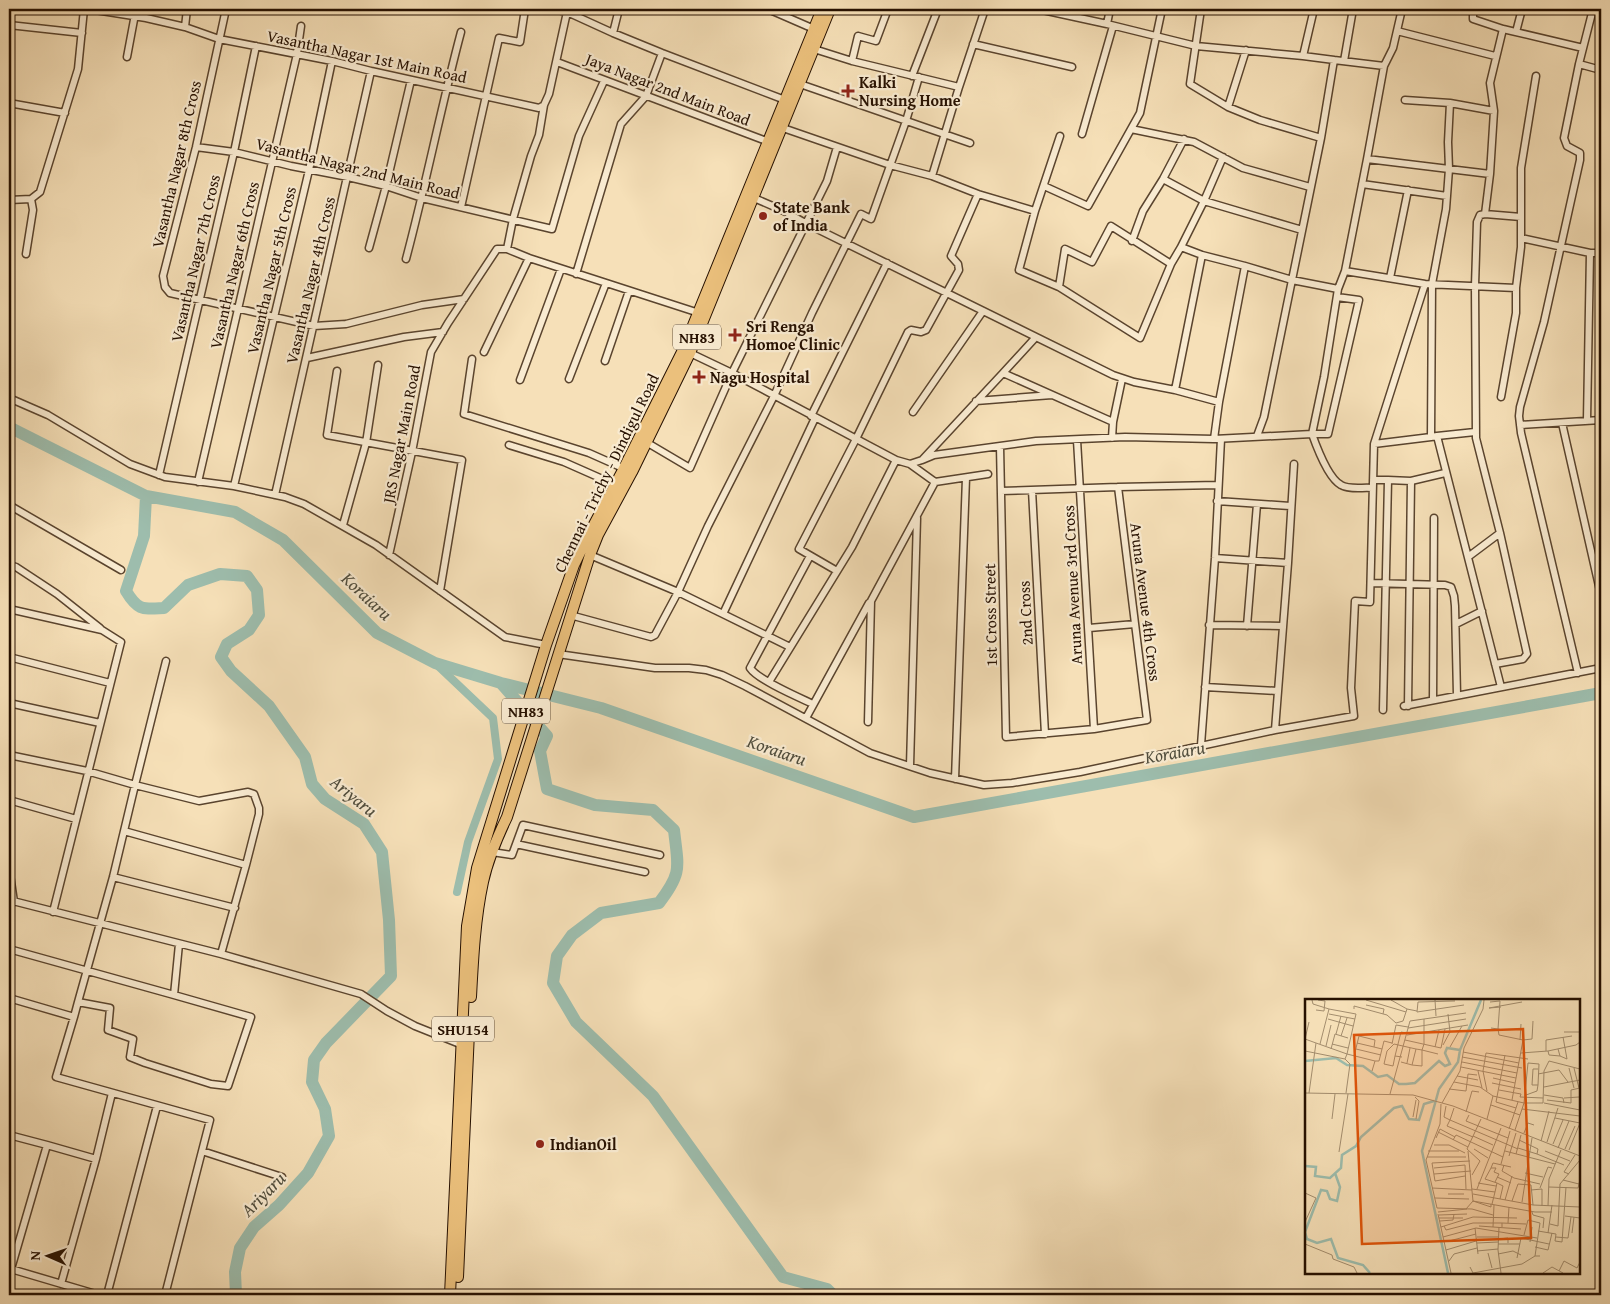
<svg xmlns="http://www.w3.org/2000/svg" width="1610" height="1304" font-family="'Gentium Book Plus',serif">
  <rect width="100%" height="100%" fill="#f6e0b8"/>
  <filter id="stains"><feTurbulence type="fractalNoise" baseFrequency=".004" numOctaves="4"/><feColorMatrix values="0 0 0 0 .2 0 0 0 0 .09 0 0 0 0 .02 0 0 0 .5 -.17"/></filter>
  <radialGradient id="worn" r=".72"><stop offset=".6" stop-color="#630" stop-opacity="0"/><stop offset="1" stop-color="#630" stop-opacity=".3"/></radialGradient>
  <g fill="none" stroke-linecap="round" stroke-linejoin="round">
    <path stroke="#9dbdad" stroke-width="8" d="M435,663L493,718L498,759L468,842L457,892"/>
    <path stroke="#9dbdad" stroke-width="12" d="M9,427L146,496L235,512L283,540L377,633L435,663L501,683L601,708L914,817L1601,693
      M146,496L144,536L126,591C138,611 143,609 164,608L188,585L220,574L247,576L257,590L259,615L249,630L227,644L221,657L231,671L269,706L305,757L312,784L325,799L364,824L382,852L389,920L391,976L326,1043L314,1060L312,1082L325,1109L329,1136L308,1173L279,1205L254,1227L240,1248L235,1272L236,1295
      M501,683L547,736L540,751L547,789L595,805L653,810L674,830C678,867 683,872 659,903L601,913L572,935L557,956L553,983L576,1022L653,1096L783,1277L827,1289L833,1295"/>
    <defs>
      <path id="minor" d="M89,9L146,18L185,27L219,39L332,61L371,71L539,108L544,105
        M226,9L196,147L163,276L165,287L170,293L314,326L346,324L422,305L464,299
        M567,9V12L613,33L662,53L785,100
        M768,9L814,29
        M1038,9L1107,24L1196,46L1303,56L1334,60
        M1201,9L1190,84L1228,107L1260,120L1321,138
        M1473,9V19L1503,29L1583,48
        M1107,24L1110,9
        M9,25L82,33
        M185,27L187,9
        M1503,29L1490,83L1494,111L1490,174L1485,214L1521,217
        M1397,31L1495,56
        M1516,32L1522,9
        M613,33L619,9
        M973,44L1072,67
        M814,49L852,61L959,87
        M1303,56L1314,9
        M127,57L136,9
        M852,61L858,36L876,41L888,9
        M1344,61L1353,9
        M557,62L769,142
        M1579,64L1601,70
        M912,76L938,9
        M800,84L970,143
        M1405,100L1450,103L1494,111
        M9,103L65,113
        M1450,103L1448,142L1449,169L1446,209L1432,284L1431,437L1437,436L1501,687
        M1228,107L1246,50
        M783,128L890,165L932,176L978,194L1035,211
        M1131,129L1194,142L1243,168L1310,187
        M1082,134L1113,26
        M196,147L234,152L291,166L348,177L386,186L422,198L552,229L579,136L604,81
        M1367,159L1490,174
        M932,176L959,87L985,9
        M1163,179L1204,201L1223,157
        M1362,184L1447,196
        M1044,186L1088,206L1140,113L1162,9
        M754,198L784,211L807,224L1113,375L1134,382L1175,390L1219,402
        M9,200L31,199L40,192L78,69L84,9
        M461,207L499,38L520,42L525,9
        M1485,214L1480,215L1477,222L1475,286L1476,438L1500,533L1527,654L1523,659L1495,664
        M1521,238L1590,253H1601
        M1132,241L1143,211L1163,179L1184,139
        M369,248L386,186L411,80
        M507,249L513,219L531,156L539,135L544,105L549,94L567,12L554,9
        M26,254L33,210L31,199
        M406,259C426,184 441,107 461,32
        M1171,264L1111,226L1092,262L1065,249L1059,287L1140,338L1171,264L1181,247
        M1245,266L1202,255L1181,247L1204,201L1302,230
        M1345,271L1425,284L1516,288
        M576,274L621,124L646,96L662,53
        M1390,278L1408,190
        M1059,287L1019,270L1035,211L1060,136
        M1337,297L1359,300L1328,434H1312C1317,448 1328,478 1341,485C1349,490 1363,487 1372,488
        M484,352L529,258
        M688,352L732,373L896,460L910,464L922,460L1003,373L1113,422L1112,438
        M307,358L404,337L443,332
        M472,359L464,414L589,453L625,469
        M605,361L629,291
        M337,371L327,435L462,460L440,591
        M1003,373L1036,337
        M569,379L606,283
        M520,380L561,269
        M1175,390L1202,255
        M1501,397L1516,313V288L1521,247V168L1536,76
        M9,398L48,415L130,464L165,477L234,486L285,497L304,504L376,545L505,637L546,645
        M976,401L1052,395
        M913,412L983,311
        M811,416L887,263
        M815,418L723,614L678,592L708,526L774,396L812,313L861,214L871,219L906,121L919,77
        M1587,420L1590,253
        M1113,422L1122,379
        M1562,423L1601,595
        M1520,425L1601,420
        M1257,436L1264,417L1321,138L1334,60L1384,66
        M1437,436L1475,432
        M1214,439L1219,402L1245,266L1292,280L1338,289
        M1077,440L1094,729
        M646,442L690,468L732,373L827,181L837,147
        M1374,444L1431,437
        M509,445L564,462L616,485
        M1000,446L1006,737L1094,729L1147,720L1118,487
        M922,460L934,455L1036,441L1125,437L1214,439L1312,434L1324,377L1338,289L1345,271L1367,159L1384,66L1393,48L1402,9
        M910,464L935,482L988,474
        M159,475L234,152L256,46
        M1373,480H1388L1383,710
        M1388,480L1411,481L1445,473
        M198,482L297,54L301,26
        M234,486L309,170L332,61
        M1032,490L1045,734
        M1001,491L1118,487L1218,485
        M275,495L371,71
        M1217,501L1290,506
        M9,505L121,570
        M343,525L366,443L378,365
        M389,555L412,452L431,352L448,323L497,249H507L529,258L699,313
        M810,556L750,668C758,680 798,697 813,704
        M1468,557L1500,533
        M1215,558L1288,563
        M9,565L16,567L57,594L100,628
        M837,571L799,549L856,439L908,332L911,330L921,332L926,330L959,270L958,264L951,256L978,194
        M1371,583L1445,585L1451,587L1454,596L1455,606L1457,695
        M9,609L102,630L121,642L53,912
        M723,614L790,647
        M570,615L651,637L655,635L678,592L590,555
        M1456,624L1482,611
        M1209,625L1282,626
        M1247,626L1257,504
        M1089,628L1135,624
        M558,654L655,668H689L706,670L722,675L745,686L870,753L930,773L984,785L1012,783L1080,772L1275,730L1354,716L1351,688L1355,601L1370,602L1374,444L1425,284
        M9,657L110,683
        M166,661L135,785L199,801L248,792L254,794L259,808V814L246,865
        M1578,673L1521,433L1519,416L1520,407L1544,322L1580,160V153L1567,146L1564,138L1579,64L1593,9
        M769,682L852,547L896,460
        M1205,687L1277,691
        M1433,700L1434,518
        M9,703L100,723
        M1404,706L1601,668
        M1408,706L1411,481
        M806,718L869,603
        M868,722L871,601L935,482
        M1275,730L1288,563L1294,464
        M1201,745L1215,558L1221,439
        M9,755L87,771L135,785L124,831
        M910,766L917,518
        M955,779L966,478
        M9,800L76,819
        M516,844L645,872
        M492,852L512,855L523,825L660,855
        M9,868L14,902
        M113,877L235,908
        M9,900L221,954L361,994L387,1011L415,1026L465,1046
        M179,944L174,995L251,1017L228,1086L211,1084L145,1063L130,1057L133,1039L108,1030L110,1008L78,1002L113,877L124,831L246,865L221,954
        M9,949L174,995
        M9,998L74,1017L78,1002
        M74,1017L56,1077L210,1120L202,1151L282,1177
        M9,1135L47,1145
        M61,1284L96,1159
        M99,1295L11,1269L47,1145L96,1159L112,1093
        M107,1295L157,1106
        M165,1295L202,1151"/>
      <path id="trunk" d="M471,997C473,959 475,919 483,882C488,859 497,838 507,817L590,555L598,535L632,472L690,353L830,9
        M458,1277L469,1032
        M450,1295L467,926L477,868L546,645L574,565L590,532L624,468L683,350L822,9"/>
    </defs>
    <use href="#minor" stroke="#5a442e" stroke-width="9"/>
    <use href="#trunk" stroke="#261000" stroke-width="12"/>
    <use href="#minor" stroke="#f9ebd1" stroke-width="6"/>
    <use href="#trunk" stroke="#ebc07c" stroke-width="10"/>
  </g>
  <g fill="#8f2418" stroke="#f9ebd1" stroke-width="2">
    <path d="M845.5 83.5h5v5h5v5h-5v5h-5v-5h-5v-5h5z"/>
    <circle cx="763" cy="216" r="5"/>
    <path d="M732.5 327.5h5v5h5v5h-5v5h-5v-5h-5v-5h5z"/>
    <path d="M696.5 369.5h5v5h5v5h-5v5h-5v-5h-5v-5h5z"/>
    <circle cx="540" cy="1144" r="5"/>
  </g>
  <g text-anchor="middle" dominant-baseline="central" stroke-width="4.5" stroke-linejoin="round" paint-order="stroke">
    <g fill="#f9ebd1" stroke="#65523f" stroke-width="1">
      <rect x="673" y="324.5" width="48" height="25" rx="4"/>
      <rect x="502" y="698.5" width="48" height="25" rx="4"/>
      <rect x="432" y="1016.5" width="62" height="25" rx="4"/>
    </g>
    <g font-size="15" font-weight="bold" fill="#261000">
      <text x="697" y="337">NH83</text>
      <text x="526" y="711">NH83</text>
      <text x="463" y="1029">SHU154</text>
    </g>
    <g font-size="16" fill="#261000" stroke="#f9ebd1">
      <text transform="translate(367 56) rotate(12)">Vasantha Nagar 1st Main Road</text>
      <text transform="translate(668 89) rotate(21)">Jaya Nagar 2nd Main Road</text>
      <text transform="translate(176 164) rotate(-77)">Vasantha Nagar 8th Cross</text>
      <text transform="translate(358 168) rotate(14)">Vasantha Nagar 2nd Main Road</text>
      <text transform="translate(195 258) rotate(-77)">Vasantha Nagar 7th Cross</text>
      <text transform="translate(234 265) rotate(-77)">Vasantha Nagar 6th Cross</text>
      <text transform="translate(271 270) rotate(-77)">Vasantha Nagar 5th Cross</text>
      <text transform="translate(310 280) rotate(-77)">Vasantha Nagar 4th Cross</text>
      <text transform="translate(401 434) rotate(-79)">JRS Nagar Main Road</text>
      <text transform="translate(606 473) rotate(-64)">Chennai - Trichy - Dindigul Road</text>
      <text transform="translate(1072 585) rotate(-93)">Aruna Avenue 3rd Cross</text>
      <text transform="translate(1146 602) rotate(83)">Aruna Avenue 4th Cross</text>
      <text transform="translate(1025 613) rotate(-93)">2nd Cross</text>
      <text transform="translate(990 615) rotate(-91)">1st Cross Street</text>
    </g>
    <g font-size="16" font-weight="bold" fill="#261000" stroke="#f9ebd1" text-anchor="start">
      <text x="859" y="82">Kalki<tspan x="859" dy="18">Nursing Home</tspan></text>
      <text x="773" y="207">State Bank<tspan x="773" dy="18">of India</tspan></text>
      <text x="746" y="326">Sri Renga<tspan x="746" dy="18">Homoe Clinic</tspan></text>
      <text x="710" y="377">Nagu Hospital</text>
      <text x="550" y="1144">IndianOil</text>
    </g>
    <g font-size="18" font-style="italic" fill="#504d3d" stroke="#f9ebd1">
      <text transform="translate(367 596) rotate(43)">Koraiaru</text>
      <text transform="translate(777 750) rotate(19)">Koraiaru</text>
      <text transform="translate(1175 752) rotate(-10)">Koraiaru</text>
      <text transform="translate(354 796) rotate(39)">Ariyaru</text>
      <text transform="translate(263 1194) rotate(-45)">Ariyaru</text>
    </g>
  </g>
  <g transform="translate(1305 999)">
    <rect width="275" height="275" fill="#f6e0b8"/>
    <path fill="none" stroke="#9dbdad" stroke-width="2.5" d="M0,62L31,59L42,66L58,67L73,78L82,76L94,85H101L110,84L134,62L140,67L145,65L140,54L142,49L155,51M0,167L11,168L10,177L25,179L36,169L37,156L51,147L56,138L89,109L97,107L104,120L114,121L119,105L129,102M0,233L16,191L22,192L25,200L32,202L35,188L30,174M0,233L2,240L12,244L26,240L33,259L58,266L65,274M143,274L117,152L134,90L153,63L155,51L176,1"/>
    <path fill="none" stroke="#a38d6e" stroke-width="1" d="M7,1L8,5L24,10L15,45M61,1L101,13M86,1L102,10L112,12M130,1L131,17M150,2L113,3L112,13L159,6M185,3L195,2L193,30L198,31M61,6L79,10L78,15M196,8L184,9L217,3M24,10L51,15L42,55L70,62M49,10V7L82,16L91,24L98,22L102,10M11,11L19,12L20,2L13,1M24,15L50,20M23,20L48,27M105,22L161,14M103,29L161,20M186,29L193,30L194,36L218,41L207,101M259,33H275M31,35L36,17M102,36L163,26M36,37L42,19M0,40L11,44L4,94M0,40L4,23M100,41L136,49L140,30M215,41L216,25M218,41L227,40L228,22M11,44L42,55L40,60L45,65L41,94M52,44L69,48M27,45L43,49M87,45L91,26L103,28M138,46L145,33L143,15M21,47L26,26M130,48L134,31M145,48L157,27M26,50L30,35L43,39M51,50L76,56M111,50L117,51L119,45V20M0,52L40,60M241,52V41L267,37M243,52L244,56L255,57L253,50M158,53L214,64M216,54L243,52L271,46L275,43M200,56L191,103L211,109M49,57L54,37L70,41L69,48L77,50M90,57L96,33L102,34M255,57L262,60L258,38M157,58L217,69M96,63L107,66L111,50L89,45L82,52L79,65L88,67L90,57L97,58M157,63L212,74M102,64L105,49M107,66L117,67V51L133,55M156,68L211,79M264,69L269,89M269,69L274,89M67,72L70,62H74L79,42L87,44M173,72L177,89M233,75L254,71L263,83M152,77L173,81M188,79L210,84M149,83L175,88L188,97M187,84L216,90M239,88L275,81M144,90L161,92L163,75L172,76M194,91L216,95L215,98L238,99M182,92L178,72L181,54L223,60M0,94L108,96L148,107L275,157M85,95L105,22M221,96L232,92L233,86M239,96L258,99L259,104M188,97L219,104L223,64L234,65L233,86H227L228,70H233M110,98L114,102L111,120M259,99L274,98M242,101L266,104V91L275,89M137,104L155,72L159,49L178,10L179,1M239,104L275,111M136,105L135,125L121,161L132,209L167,210L188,216M186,106L215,116M141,107L139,118L145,121L149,109M217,110L275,117M161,113L167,92L174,93M164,116L161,122L203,139M108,118L111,101M250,119L275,124M27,120L30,95M182,120L188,97M204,130L213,103M210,131L219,104H238L239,72L244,62L275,70M133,133L163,148M219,134L223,124L229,126M168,137L188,146M168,138L142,127L145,121L213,150M131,139L135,130L150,138M148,141L151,136L198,158M214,141L233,150L232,155L259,166M236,142L244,112M242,143L253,109M248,145L258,121M129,146H144L160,154M213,149L232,155M253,149L264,122M169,150L183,159M260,150L270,127M264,151L275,124M123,152H154M163,152L168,202L230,213H247M200,152L250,165M240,152L265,162M34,153L43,95M211,155L216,136M204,157L211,134M122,158H161M196,165L205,132M160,166L161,190M199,166L197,172L209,179L235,185M129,169L160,166M186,169L188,164L206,168M220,174L238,178M129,175L166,172M264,175L259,173L270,156M167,176L175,162L162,150L176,120M160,177L130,182L127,164L165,162M192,178L206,184M258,181L274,185L275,180M190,183L194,175L189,173L191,169H186L180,180L192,184M173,184L191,187M244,188L273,189L274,185M127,189L167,191M235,189L243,168L247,169M167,190L190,193L187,205M172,190L196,129M226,191L237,190V207M190,193L192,184L198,187L195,200M0,194L11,199L0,223M143,195H159M168,195L228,206L275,208M130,199L164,200M200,201L207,177M207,202L213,185L226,186L228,206M217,203L227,139M243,207L244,180L256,151M161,210L168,202L186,208V205M133,213L162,210M227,213L228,216L239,219L238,229M133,215L146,274M134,216L162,215M260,217L275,219M134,219H158M135,222L148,221L149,215M203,224L204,208M245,225L253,227L255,185L275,161M139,227L141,231L168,224H197M174,227L216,230M136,228L168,218L212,219M188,228L189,206M194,228L193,251L196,274M197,228V224L221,225M170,229L173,255M233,232L251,235L250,242L257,243L261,188M243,234L247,206M267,234L269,218M219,236L223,221L235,224L230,257H235M138,238L171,229L232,239M172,238H193M251,238L263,239L266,218M216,239L244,245M193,240L203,239V244M144,242L171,235M225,243L227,228M172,244L193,243M0,245L27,256L28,260L49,268L52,274M193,245H215M230,248L243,251L247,234M141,251L171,242M172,252L193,250M183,254L187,269M193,255L208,252L216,256M212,259L216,239M144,262L149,255L172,249M165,268L168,274L217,265L230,257M254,272L259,262L272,269L275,263M238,274L247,268L258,274"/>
    <path fill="#de550b" fill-opacity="0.15" stroke="#de550b" stroke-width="2.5" d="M218,30L226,239L57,245L49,36Z"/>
    <rect width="275" height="275" fill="none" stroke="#261000" stroke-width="2.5"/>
  </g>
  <rect width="1610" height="1304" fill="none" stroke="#f6e0b8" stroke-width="30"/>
  <rect x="10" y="10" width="1590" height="1284" fill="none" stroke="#261000" stroke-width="2.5"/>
  <rect x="15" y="15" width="1580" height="1274" fill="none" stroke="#261000"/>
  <g transform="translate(48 1256) rotate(272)" stroke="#f9ebd1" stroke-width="4" paint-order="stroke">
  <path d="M0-4L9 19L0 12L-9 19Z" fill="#261000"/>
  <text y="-8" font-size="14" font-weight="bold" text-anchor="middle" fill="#261000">N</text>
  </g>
  <rect width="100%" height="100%" filter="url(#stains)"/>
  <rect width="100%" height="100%" fill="url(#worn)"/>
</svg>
